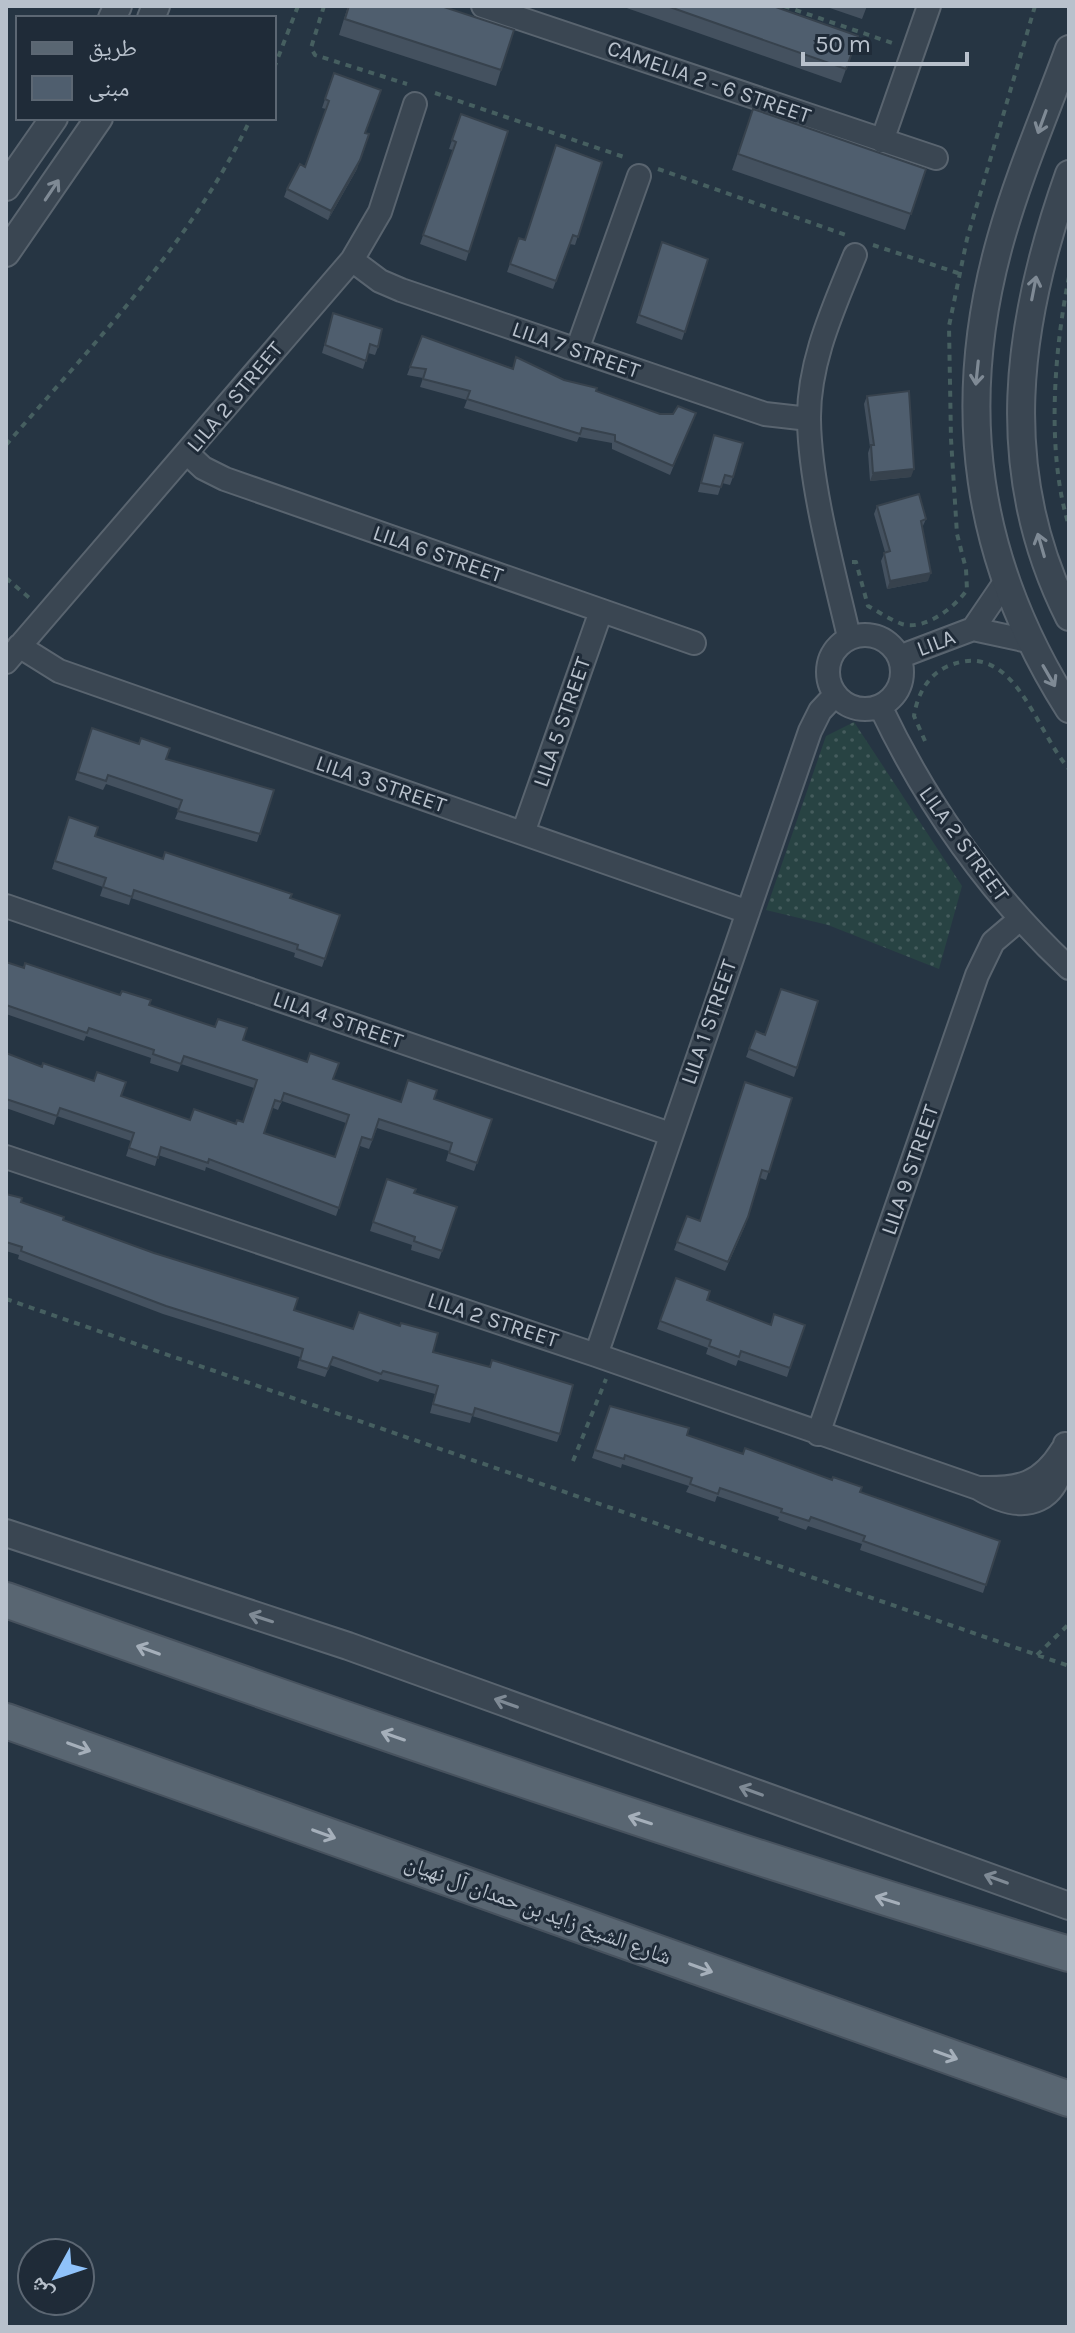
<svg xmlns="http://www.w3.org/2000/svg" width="1075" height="2333" font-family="Karla,'Noto Naskh Arabic',sans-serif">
  <defs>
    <pattern id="grass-dots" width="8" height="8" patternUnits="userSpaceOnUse" patternTransform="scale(2)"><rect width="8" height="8" fill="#284343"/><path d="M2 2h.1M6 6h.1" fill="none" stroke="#455c5d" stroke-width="1.8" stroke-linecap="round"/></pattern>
  </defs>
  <rect width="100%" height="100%" fill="#263543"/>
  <path fill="url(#grass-dots)" d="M854,722L962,886L939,969L828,925L766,910L826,736Z"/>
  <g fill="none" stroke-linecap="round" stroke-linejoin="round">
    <defs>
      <path id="minor" d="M483,6L936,158
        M882,141L929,6
        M352,260L380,281L401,290L765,414L809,419
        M577,350L639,176
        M187,453L203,468L225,479L694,643
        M973,629L1028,641
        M828 672a37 37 0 1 1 74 0a37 37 0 1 1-74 0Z
        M849,637C834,572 810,486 809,420C808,362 834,307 855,255
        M19,646L59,671L748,912
        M899,657L973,629L1005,582
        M6,662L352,260L380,212L415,104
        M880,706C927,805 989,893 1069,968
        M523,833L601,611
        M6,906L670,1134
        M6,1157L596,1355L978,1488C1027,1518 1062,1503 1065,1444
        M596,1355L810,731L820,711L835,695
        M818,1434L977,975L993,942L1020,919
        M981,1488C1019,1489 1041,1484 1062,1450"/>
      <path id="tertiary" d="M112,18L118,6
        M151,18L156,6
        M1069,49C1046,112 1019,174 1001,238C953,407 975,561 1069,709
        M1069,174C1016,323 995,470 1069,617
        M6,187L54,118
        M6,253L99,118
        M6,1533L348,1646L1069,1906"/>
      <path id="primary" d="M6,1600C358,1725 711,1847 1069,1954
        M6,1721L1069,2099"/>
    </defs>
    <use href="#minor" stroke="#59646f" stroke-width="26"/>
    <use href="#tertiary" stroke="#59646f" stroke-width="30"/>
    <use href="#primary" stroke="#47525e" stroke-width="38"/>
    <path stroke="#465f60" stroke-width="4" stroke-dasharray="6 6" stroke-linecap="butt" d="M324,6L311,48L315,55L407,84
      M784,6L895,44
      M274,68L298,6
      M435,93L627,158
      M658,169L846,235
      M873,245L958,273
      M1069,277C1054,351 1046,453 1069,526
      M6,445C94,343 193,241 251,118
      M852,562H856L868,606C879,612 891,620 902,624C925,631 955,607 967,590L966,569L957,534L951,439L949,326L967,239L1035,6
      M6,578L33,601
      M925,741L914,716C917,696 927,676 946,667C1014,636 1034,729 1069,769
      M6,1299L1069,1666
      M573,1461L606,1379
      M1037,1655L1069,1624"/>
    <use href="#minor" stroke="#3a4652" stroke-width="22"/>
    <use href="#tertiary" stroke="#3a4652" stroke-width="26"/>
    <use href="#primary" stroke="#596672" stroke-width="34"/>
  </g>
  <path fill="#44515f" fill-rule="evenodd" d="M348,6H441L501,70L496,86L339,35Z
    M621,6H773L858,36L841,83Z
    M824,6H867L862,19Z
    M334,73L365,133L357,169L328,220L284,197L287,189L305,167L326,109L322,108Z
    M753,109L926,169L905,230L732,170Z
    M461,114L508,131L466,261L420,244L453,150L449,149Z
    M602,162L575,245L570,244L553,289L507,272L519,238L524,240Z
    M662,242L708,259L682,340L636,323Z
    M333,313L378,347L375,355L368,353L363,369L322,353Z
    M422,336L512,368L564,380L660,414L692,421L670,475L612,449V443L579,437L577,442L464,408L467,400L420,387L423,378L407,375Z
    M867,396L911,477L870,481L868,453L870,447L864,404Z
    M714,435L733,477L730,485L722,483L718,495L698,492Z
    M877,506L926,519L922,528L928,581L887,589L881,561L885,552L874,514Z
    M92,728L166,759L274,790L257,842L175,819L179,809L106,784L103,790L75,780Z
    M69,817L95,836L163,859L290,898L340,915L322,967L294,957L295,953L131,898L129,905L100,896L103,887L52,869Z
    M6,962L149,1005L243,1040L333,1079L401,1102L434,1099L492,1119L474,1171L446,1161L449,1151L377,1128L369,1149L360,1146L336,1216L206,1167L205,1171L158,1155L155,1166L126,1156L131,1141L57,1116L54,1125L6,1108V1053L121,1096L190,1120L236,1124L243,1121L254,1088L181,1064L178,1072L150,1063L151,1058L86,1036L84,1041L6,1014ZM282,1101L346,1123L335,1157L264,1133L273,1108L278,1110Z
    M756,1031L765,1034L797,1068L794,1077L746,1057Z
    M792,1098L766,1180L760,1178L745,1226L725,1271L674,1250L687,1216L700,1221Z
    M387,1179L414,1193L442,1251L439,1259L411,1250L412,1245L370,1231Z
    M6,1194L21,1202L63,1220L294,1310L353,1329L489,1367L492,1360L560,1434L557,1442L472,1416L470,1423L430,1413L435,1394L380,1379L378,1382L330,1365L325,1377L297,1368L300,1357L163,1314L18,1259L19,1255L6,1251Z
    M676,1278L707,1300L790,1368L787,1377L738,1360L736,1366L706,1354L708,1348L657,1329Z
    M610,1406L687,1435L860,1492L1000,1541L983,1593L860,1550L862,1544L808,1526L806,1530L778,1520L779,1517L717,1496L715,1502L686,1492L689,1486L622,1464L621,1468L592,1458Z"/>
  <path fill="#37424d" d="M360,160L357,169L328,220L331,211Z
    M914,469L911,477L870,481L873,473Z
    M931,573L928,581L887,589L890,581Z"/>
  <path fill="#4f5e6e" stroke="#37424d" stroke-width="2" fill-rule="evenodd" d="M349,6H441L514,30L501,70L345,19Z
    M667,6H773L858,36L846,69Z
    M334,73L381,90L365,133L369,134L360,160L331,211L287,189L300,164L305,167L329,101L325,99Z
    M753,109L926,169L911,214L738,154Z
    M461,114L508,131L469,252L423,235L456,142L452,140Z
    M556,145L602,162L578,237L573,235L556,281L510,264L519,238L525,240Z
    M662,242L708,259L685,332L639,315Z
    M333,313L382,329L378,347L370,344L366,361L325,345Z
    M422,336L513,369L516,357L564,380L597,388L596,391L660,414H673L678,406L696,413L673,466L615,441V435L582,428L580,434L467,399L470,391L423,379L426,369L410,367Z
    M909,391L914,469L873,473L871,445H874L867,396Z
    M714,435L743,443L733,477L725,475L721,487L701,483Z
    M919,494L926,519L921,521L931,573L890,581L884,553L890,551L877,506Z
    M92,728L139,744L141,738L170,748L166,759L274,790L260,834L178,811L182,800L108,775L106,781L78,772Z
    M69,817L98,827L95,836L163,859L165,852L292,894L290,898L340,915L325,959L297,949L298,945L134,890L132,897L103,887L106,878L55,861Z
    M6,962L24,968L25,963L120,995L122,991L151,1000L149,1005L215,1027L218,1019L247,1028L243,1040L307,1062L310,1053L339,1063L333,1079L401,1102L408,1080L437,1090L434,1099L492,1119L477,1163L449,1153L452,1143L379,1119L372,1140L362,1137L339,1208L209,1159L208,1163L161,1147L158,1158L129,1148L134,1133L60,1108L57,1116L6,1099V1053L42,1067L43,1063L94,1081L97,1072L126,1082L121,1096L190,1120L194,1109L236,1124L237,1120L243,1122L257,1080L184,1056L181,1064L153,1054L154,1050L89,1028L87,1033L6,1005ZM284,1093L349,1115L335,1157L264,1133L275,1100L281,1102Z
    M781,989L818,1001L797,1068L749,1049L756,1031L765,1035Z
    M745,1082L792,1098L769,1172L762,1170L748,1217L728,1262L677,1242L687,1216L700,1221Z
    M387,1179L416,1189L414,1193L457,1207L442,1251L414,1241L415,1237L373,1222Z
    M6,1194L22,1198L21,1202L64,1217L63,1220L154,1253L298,1298L294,1310L353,1329L359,1312L400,1326L401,1323L438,1333L433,1352L490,1367L492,1360L573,1385L560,1434L475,1408L473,1415L433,1404L438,1386L383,1371L381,1374L333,1357L328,1369L300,1360L303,1349L166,1306L21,1251L22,1247L6,1242Z
    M676,1278L710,1291L707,1300L771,1325L774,1314L805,1325L790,1368L741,1351L739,1357L709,1346L711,1340L660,1321Z
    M610,1406L689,1428L687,1435L743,1454L745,1448L832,1480L833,1477L862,1487L860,1492L1000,1541L986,1585L863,1541L865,1536L811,1517L809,1521L781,1512L782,1509L720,1488L718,1494L690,1484L692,1478L625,1455L624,1459L595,1450Z"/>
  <defs><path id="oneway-shaft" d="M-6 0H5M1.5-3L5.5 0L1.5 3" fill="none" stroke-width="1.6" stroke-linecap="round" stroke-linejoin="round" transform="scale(2)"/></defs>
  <g stroke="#7f8a95">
    <use href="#oneway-shaft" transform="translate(1042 122) rotate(110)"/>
    <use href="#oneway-shaft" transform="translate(52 190) rotate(-56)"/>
    <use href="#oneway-shaft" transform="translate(1034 288) rotate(-79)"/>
    <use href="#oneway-shaft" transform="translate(977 373) rotate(96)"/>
    <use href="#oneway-shaft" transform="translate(1041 545) rotate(-106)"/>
    <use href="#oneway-shaft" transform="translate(1049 676) rotate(60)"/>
    <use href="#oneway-shaft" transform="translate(261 1618) rotate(-162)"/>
    <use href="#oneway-shaft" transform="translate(506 1703) rotate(-160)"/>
    <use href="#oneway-shaft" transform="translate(751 1791) rotate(-160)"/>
    <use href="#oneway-shaft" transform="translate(996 1879) rotate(-160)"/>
  </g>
  <g stroke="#a5afba">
    <use href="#oneway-shaft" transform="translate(148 1650) rotate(-160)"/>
    <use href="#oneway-shaft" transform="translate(393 1736) rotate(-161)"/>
    <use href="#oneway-shaft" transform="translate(79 1747) rotate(20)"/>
    <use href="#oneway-shaft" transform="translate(640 1820) rotate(-162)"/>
    <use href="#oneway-shaft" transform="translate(324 1834) rotate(20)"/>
    <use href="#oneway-shaft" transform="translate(887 1900) rotate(-163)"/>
    <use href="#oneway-shaft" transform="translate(701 1968) rotate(20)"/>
    <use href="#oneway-shaft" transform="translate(946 2055) rotate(20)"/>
  </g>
  <g text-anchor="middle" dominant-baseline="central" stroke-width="6" stroke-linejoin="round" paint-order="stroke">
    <g font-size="22" fill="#b8c1cc" stroke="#1f2b38">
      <text transform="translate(709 82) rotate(19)">CAMELIA 2 - 6 STREET</text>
      <text transform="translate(576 350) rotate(19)">LILA 7 STREET</text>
      <text transform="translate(235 397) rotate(-50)">LILA 2 STREET</text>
      <text transform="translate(438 554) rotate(19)">LILA 6 STREET</text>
      <text transform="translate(936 643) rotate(-21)">LILA</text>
      <text transform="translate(562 722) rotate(-71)">LILA 5 STREET</text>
      <text transform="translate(381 784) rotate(19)">LILA 3 STREET</text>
      <text transform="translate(964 844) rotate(54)">LILA 2 STREET</text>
      <text transform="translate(338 1020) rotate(19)">LILA 4 STREET</text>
      <text transform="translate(709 1022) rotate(-71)">LILA 1 STREET</text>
      <text transform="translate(910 1170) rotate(-71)">LILA 9 STREET</text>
      <text transform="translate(493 1320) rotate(18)">LILA 2 STREET</text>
      <text transform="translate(538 1910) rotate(20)">شارع الشيخ زايد بن حمدان آل نهيان</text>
    </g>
  </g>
  <rect width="1075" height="2333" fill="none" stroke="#b8c1cc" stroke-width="16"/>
  <rect x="16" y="16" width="260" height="104" fill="#1f2b38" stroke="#5c6773" stroke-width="2"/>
  <rect x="32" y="42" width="40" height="12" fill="#596672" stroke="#5c6773" stroke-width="2"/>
  <text x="88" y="56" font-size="24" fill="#b8c1cc">طريق</text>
  <rect x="32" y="76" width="40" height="24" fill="#4f5e6e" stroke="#5c6773" stroke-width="2"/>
  <text x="88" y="96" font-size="24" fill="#b8c1cc">مبنى</text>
  <g transform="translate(56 2277) rotate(230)"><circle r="38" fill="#1f2b38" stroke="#5c6773" stroke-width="2"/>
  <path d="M0-6L14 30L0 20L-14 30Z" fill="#8fc2fa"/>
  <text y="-12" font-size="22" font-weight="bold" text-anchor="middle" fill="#b8c1cc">ش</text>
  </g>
  <path d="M803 52v12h164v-12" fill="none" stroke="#b8c1cc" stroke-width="4"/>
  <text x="815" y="52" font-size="24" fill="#b8c1cc" stroke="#1f2b38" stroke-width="6" paint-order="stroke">50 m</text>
</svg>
